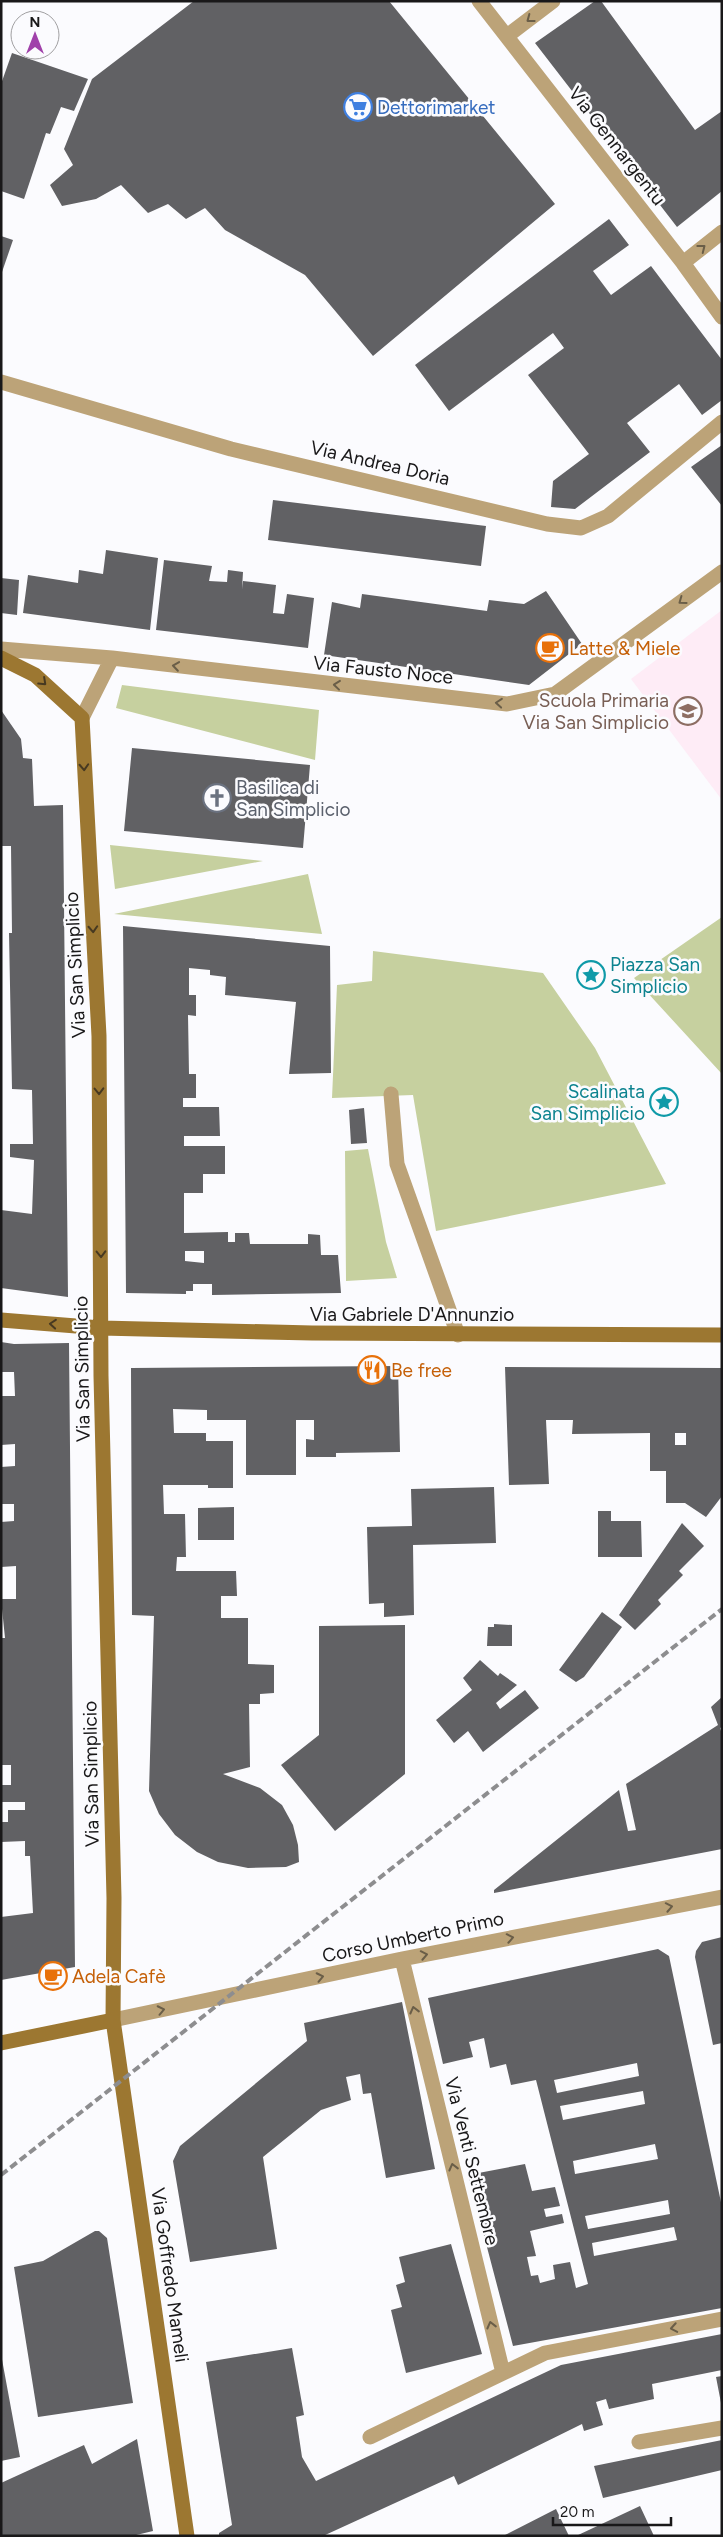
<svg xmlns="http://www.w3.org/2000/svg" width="723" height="2537" font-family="Figtree,sans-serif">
  <rect width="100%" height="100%" fill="#fbfbfe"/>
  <path fill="#feecf6" d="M722,610V800L631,679Z"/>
  <path fill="#c6d09f" d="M122,685L319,710L315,760L116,708Z
    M110,845L263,861L115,889Z
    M308,874L322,934L114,914Z
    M722,917V1074L634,978Z
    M373,951L543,973L595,1048L666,1184L436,1231L413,1095L332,1098L337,985L372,981Z
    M368,1149L386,1242L397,1278L346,1281L345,1151Z"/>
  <path fill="#616164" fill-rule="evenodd" d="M194,1H389L555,204L373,356L305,275L225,230L205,208L186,219L168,204L148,213L121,185L96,199L62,206L50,185L73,165L64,149L92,79Z
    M595,1H601L695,130L722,111V191L677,227L535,43Z
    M12,53L88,79L74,111L61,107L50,134L46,133L24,199L1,191V84Z
    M609,219L629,245L593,271L611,295L651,266L722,360V400L702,415L679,384L627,423L650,452L575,509L551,507L553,481L589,454L528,375L564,348L553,333L449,411L415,365Z
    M1,236L13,240L2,272H1Z
    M722,445V506L691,467Z
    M273,500L486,526L481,566L268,540Z
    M106,550L158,558L150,630L23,613L28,575L78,583L79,570L103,574Z
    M164,560L212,566L209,581L227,582L228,570L243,572L242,589L243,581L276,585L273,613L284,614L287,594L314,598L308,648L156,630Z
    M1,578L19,580L17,615L1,613Z
    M546,591L582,644L529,685L324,655L332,602L360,608L362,594L487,611L489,600L524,604Z
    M1,710L21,739L23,758L32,759L34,806L63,805L68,1297L1,1288V1210L32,1214L34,1160L10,1157V1144H33L32,1090L12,1089L9,933H12L11,846H1Z
    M132,748L310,765L303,848L124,831Z
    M123,926L330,946L331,1073L289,1074L296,1002L225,995L226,977L210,975V970L189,968V995H196V1016L188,1015L189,1074H196V1098H183V1107H219L220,1136H184V1146H225V1174H203V1193H184V1233L228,1232V1242H235V1233H249L250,1244H308V1234L320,1235L321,1255H338L341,1293L212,1295V1284H193V1291H186V1294L126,1293ZM185,1251H204V1263L185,1261Z
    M364,1108L367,1143L351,1144L349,1110Z
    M1,1342L14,1344L69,1343L75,1967L1,1980V1917L33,1913L30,1856H25V1841L1,1842V1822H8V1810H25V1802H1V1785H11V1765H1V1638H5L1,1599H16V1566L1,1567V1522L14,1521V1504H1V1467L15,1466V1444L1,1445V1396H15L14,1372H1Z
    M398,1366L400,1452L336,1453V1457H306V1439L314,1440V1420H296V1475H246V1420H207V1410L173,1409L174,1433H206V1441H233V1488H208V1485H163L164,1514H185L186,1557H177L176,1571H236L237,1596H221V1618H248V1664L274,1665V1693L260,1694V1704H249L250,1767L223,1774L260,1788L282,1805L293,1825L298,1845L299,1862L286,1867L248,1868L218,1862L197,1852L175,1835L159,1814L149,1791L154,1616L132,1615L131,1368Z
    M505,1367L722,1368V1496L706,1517L685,1503H666V1471H650V1433L572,1434L573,1420H546L549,1484L509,1485ZM675,1433H686V1445H675Z
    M494,1487L496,1543L413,1545L414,1615L384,1617V1603L369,1604L367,1527L412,1526L411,1489Z
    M234,1507V1540H198V1508Z
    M598,1511H611V1521H641L642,1557H598Z
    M682,1523L704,1546L679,1571L683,1575L658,1600L661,1604L635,1630L619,1615Z
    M602,1612L622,1627L584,1677L576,1682L559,1670Z
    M494,1624L512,1625V1646H487L488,1627H494Z
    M405,1625V1774L335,1831L281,1765L319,1735V1626Z
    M480,1660L498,1676L500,1673L517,1685L496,1703L500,1709L525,1690L539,1708L483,1752L468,1731L454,1743L436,1720L472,1690L463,1678Z
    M722,1697V1727L720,1728L722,1734V1849L494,1893V1890L619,1790L628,1831L636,1830L626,1784L718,1725L711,1707Z
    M722,1937V2043L713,2045L695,1957L696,1951L702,1942Z
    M658,1949L669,1956L722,2207V2308L513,2346L468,2175L525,2164L532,2191L555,2187L560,2206L544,2209L546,2217L562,2214L564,2223L530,2231L536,2256L527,2257L531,2276L538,2275L540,2283L555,2279L553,2265L570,2262L576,2288L588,2284L536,2080L511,2085L506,2064L490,2068L484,2038L469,2042L473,2057L443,2064L428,1998ZM637,2063L639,2076L557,2093L554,2080ZM643,2091L645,2104L563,2120L560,2106ZM655,2144L658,2159L575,2174L573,2161ZM668,2200L670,2214L588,2229L585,2216ZM674,2227L677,2240L594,2256L592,2243Z
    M402,2002L435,2169L386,2178L371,2093L363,2094L360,2074L346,2077L351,2100L321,2110L263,2157L277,2249L190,2262L173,2161L180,2146L307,2041L304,2023Z
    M95,2231H99L107,2238L133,2403L38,2417L14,2267L43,2261Z
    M451,2244L482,2354L406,2373L391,2310L402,2307L396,2285L405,2282L399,2257Z
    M722,2334V2370L652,2384L654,2399L609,2409L606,2399L596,2402L603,2425L584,2431L582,2424L458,2485L454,2476L323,2536H219V2533L232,2525L206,2362L292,2348L304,2415L296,2417L302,2457L316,2481L561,2365Z
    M1,2354L20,2457L1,2461Z
    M722,2376V2403H721L716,2377Z
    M137,2439L153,2531L132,2536H1V2483L84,2445L92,2464Z
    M722,2440V2470L603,2498L594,2466Z
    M640,2506L654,2536H576Z
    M556,2509L569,2536H503Z"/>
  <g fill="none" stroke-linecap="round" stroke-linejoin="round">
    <path stroke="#bca378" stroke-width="15" d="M391,1094L397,1164L458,1335"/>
    <path stroke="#bca378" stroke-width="15" d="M479,1L683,263L722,317
      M507,36L553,1
      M683,263L722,232
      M1,382L231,449L547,524L581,528L608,516L722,422
      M1,649L112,658L507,704L555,694L722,572
      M82,718L112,658
      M402,1959L503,2373
      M113,2020L402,1959L722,1897
      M370,2437L545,2353L722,2319
      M639,2442L722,2428"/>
    <path stroke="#9c7731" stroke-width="15" d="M1,658L35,675L82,718L99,1036L101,1376L114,1898L113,2020L187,2536
      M1,1320L101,1328L312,1333L722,1335
      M1,2043L113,2020"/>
    <path stroke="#8d8d8f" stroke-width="4" stroke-dasharray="8 4" stroke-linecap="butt" d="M1,2175L722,1609"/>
  </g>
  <defs><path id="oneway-chevron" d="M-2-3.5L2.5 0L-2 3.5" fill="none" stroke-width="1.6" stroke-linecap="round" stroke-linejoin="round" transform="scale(1.25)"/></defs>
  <g stroke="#6a5e48">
    <use href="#oneway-chevron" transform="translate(530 19) rotate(143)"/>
    <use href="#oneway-chevron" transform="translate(702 248) rotate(-38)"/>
    <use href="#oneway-chevron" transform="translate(682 601) rotate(144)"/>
    <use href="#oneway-chevron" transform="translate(176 666) rotate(-172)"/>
    <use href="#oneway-chevron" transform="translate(337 685) rotate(-174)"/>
    <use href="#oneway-chevron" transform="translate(499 703) rotate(-175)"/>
    <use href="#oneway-chevron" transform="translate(669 1907) rotate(-11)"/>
    <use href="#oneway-chevron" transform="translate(510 1938) rotate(-11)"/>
    <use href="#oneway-chevron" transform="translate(424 1955) rotate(-11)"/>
    <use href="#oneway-chevron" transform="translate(320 1977) rotate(-12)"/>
    <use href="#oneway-chevron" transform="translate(161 2010) rotate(-12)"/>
    <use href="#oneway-chevron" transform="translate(414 2010) rotate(-104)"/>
    <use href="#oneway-chevron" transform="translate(453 2167) rotate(-104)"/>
    <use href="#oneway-chevron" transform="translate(491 2325) rotate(-104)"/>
    <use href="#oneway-chevron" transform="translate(674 2328) rotate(170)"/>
  </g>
  <g stroke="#473921">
    <use href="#oneway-chevron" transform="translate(43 682) rotate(43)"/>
    <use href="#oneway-chevron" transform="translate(84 767) rotate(87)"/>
    <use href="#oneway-chevron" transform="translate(93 929) rotate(87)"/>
    <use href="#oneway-chevron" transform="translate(99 1091) rotate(89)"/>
    <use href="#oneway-chevron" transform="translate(101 1254) rotate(89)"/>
    <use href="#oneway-chevron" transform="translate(53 1324) rotate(-175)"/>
  </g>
  <defs>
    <symbol id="supermarket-ring" viewBox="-11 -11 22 22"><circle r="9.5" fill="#fbfbfe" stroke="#3f7fe0" stroke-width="1.5"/><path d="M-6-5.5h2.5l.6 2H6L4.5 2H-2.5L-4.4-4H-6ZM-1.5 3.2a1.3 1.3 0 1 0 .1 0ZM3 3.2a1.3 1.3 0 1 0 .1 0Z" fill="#3f7fe0"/></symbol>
    <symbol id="cafe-ring" viewBox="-11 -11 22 22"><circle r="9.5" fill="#fbfbfe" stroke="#e8710a" stroke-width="1.5"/><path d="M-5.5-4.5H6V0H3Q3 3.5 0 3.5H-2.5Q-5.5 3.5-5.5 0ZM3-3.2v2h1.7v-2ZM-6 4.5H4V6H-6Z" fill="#e8710a"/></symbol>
    <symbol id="school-ring" viewBox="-11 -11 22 22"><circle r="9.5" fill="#fbfbfe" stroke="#8d6e63" stroke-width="1.5"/><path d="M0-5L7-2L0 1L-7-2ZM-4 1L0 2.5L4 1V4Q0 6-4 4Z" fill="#8d6e63"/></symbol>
    <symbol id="church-ring" viewBox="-11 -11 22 22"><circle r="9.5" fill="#fbfbfe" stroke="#6b7280" stroke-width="1.5"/><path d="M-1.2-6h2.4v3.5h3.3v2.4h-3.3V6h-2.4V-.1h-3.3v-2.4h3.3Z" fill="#6b7280"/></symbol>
    <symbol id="sight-ring" viewBox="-11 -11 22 22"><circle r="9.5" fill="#fbfbfe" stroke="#0f9aa8" stroke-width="1.5"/><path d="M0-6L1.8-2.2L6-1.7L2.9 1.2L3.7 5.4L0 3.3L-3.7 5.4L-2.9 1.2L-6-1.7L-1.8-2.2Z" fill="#0f9aa8"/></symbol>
    <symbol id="restaurant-ring" viewBox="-11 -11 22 22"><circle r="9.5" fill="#fbfbfe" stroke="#e8710a" stroke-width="1.5"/><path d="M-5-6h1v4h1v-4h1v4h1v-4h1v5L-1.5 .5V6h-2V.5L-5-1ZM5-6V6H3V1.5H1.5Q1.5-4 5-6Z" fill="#e8710a"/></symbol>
  </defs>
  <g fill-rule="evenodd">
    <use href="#supermarket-ring" x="342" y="91" width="32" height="32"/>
    <use href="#cafe-ring" x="534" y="632" width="32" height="32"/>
    <use href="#school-ring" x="672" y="695" width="32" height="32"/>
    <use href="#church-ring" x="201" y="782" width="32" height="32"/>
    <use href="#sight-ring" x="575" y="959" width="32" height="32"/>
    <use href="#sight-ring" x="648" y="1086" width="32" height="32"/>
    <use href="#restaurant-ring" x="356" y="1354" width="32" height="32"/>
    <use href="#cafe-ring" x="37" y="1960" width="32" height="32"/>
  </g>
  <g text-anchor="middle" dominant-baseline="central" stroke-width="5" stroke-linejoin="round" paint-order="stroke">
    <g font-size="19" fill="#366cbe" stroke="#fbfbfe" text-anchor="start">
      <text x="377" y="107">Dettorimarket</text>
    </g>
    <g font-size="19" fill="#191819" stroke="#fbfbfe">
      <text transform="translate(617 146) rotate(52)">Via Gennargentu</text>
      <text transform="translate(380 463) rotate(13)">Via Andrea Doria</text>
      <text transform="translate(383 670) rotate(6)">Via Fausto Noce</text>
      <text transform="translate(75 965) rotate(-93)">Via San Simplicio</text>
      <text x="412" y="1314">Via Gabriele D'Annunzio</text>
      <text transform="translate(82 1369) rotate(-91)">Via San Simplicio</text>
      <text transform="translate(91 1774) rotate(-91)">Via San Simplicio</text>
      <text transform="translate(413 1937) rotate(-12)">Corso Umberto Primo</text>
      <text transform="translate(472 2161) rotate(76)">Via Venti Settembre</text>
      <text transform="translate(170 2275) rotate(82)">Via Goffredo Mameli</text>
    </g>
    <g font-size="19" fill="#c56008" stroke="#fbfbfe" text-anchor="start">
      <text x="569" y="648">Latte &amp; Miele</text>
      <text x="391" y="1370">Be free</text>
      <text x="72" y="1976">Adela Cafè</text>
    </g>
    <g font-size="19" fill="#785e54" stroke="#fbfbfe" text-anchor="end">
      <text x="669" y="700">Scuola Primaria<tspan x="669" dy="22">Via San Simplicio</tspan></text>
    </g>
    <g font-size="19" fill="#5b616d" stroke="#fbfbfe" text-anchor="start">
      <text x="236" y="787">Basilica di<tspan x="236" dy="22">San Simplicio</tspan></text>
    </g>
    <g font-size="19" fill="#0d838f" stroke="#fbfbfe" text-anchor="start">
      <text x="610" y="964">Piazza San<tspan x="610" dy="22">Simplicio</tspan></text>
      <text x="645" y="1091" text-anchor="end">Scalinata<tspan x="645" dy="22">San Simplicio</tspan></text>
    </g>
  </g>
  <rect width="723" height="2537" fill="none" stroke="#191819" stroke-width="5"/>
  <g transform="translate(35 35)"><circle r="24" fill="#fbfbfe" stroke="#a1a0a2"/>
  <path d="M0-4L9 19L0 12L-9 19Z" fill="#a041aa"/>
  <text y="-8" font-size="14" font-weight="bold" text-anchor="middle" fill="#191819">N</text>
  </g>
  <path d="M553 2517v8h118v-8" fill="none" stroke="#191819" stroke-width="2.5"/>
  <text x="560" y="2517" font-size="15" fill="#191819" stroke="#fbfbfe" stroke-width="4" paint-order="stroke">20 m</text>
</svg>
